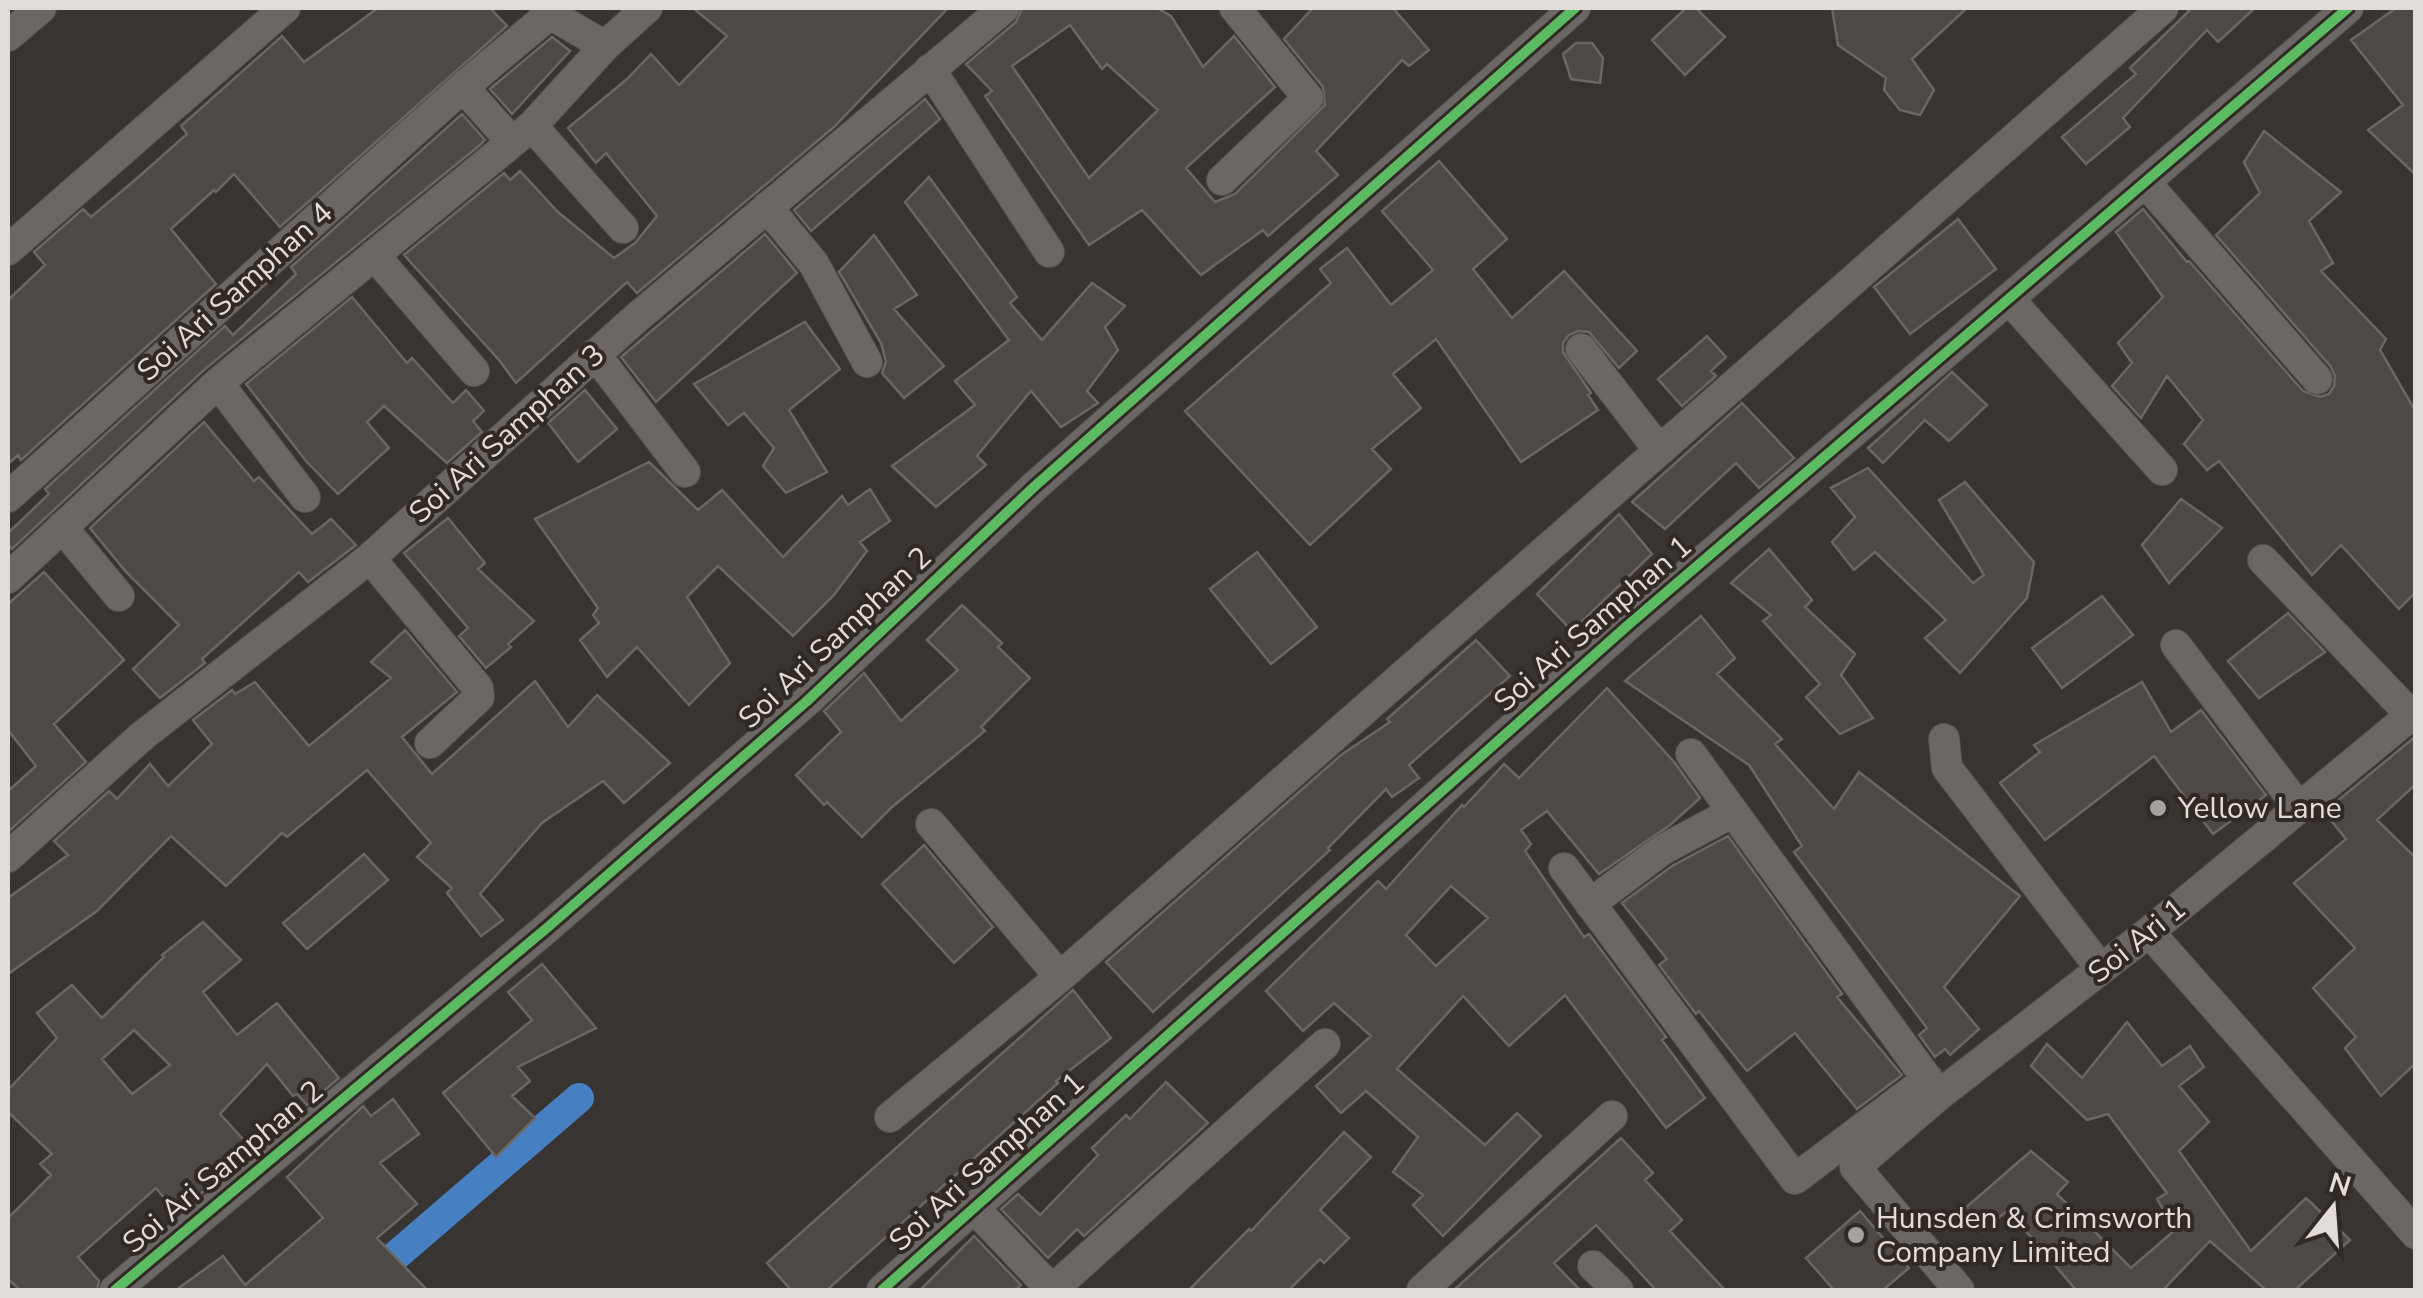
<svg xmlns="http://www.w3.org/2000/svg" width="2423" height="1298" font-family="'Nunito Sans',sans-serif">
  <rect width="100%" height="100%" fill="#383431"/>
  <g fill="none" stroke-linecap="round" stroke-linejoin="round">
    <path stroke="#4780c1" stroke-width="30" d="M356,1290L579,1098"/>
  </g>
  <path fill="#4c4947" stroke="#6b6764" stroke-width="2.5" fill-rule="evenodd" d="M378,8H490L507,26L280,227L234,174L216,192L214,190L171,229L216,284L21,460L18,455L8,464V300L45,265L34,252L83,209L91,217L135,180L187,134L181,126L282,36L304,62Z
    M693,8H948L834,127L637,293L627,282L516,383L499,360L404,255L504,173L510,180L520,171L558,212L614,258L635,243L657,216L606,153L596,163L568,128L627,79L651,54L679,85L727,36Z
    M1022,8H1157L1171,16L1203,67L1234,36L1275,87L1186,168L1215,202L1235,194L1325,105L1323,87L1284,39L1313,8H1393L1429,50L1409,66L1402,60L1316,151L1338,175L1268,236L1263,230L1201,275L1142,210L1089,245L985,96L992,91L966,64L1016,22ZM1070,25L1102,69L1107,64L1158,110L1089,178L1012,66Z
    M1686,8H1696L1725,37L1685,75L1652,40Z
    M1832,8H1967L1912,59L1934,90L1920,115L1900,110L1884,90L1886,78L1838,45Z
    M2186,8H2255L2218,42L2207,30L2123,118L2130,127L2086,164L2062,137L2136,74L2130,68L2189,11Z
    M2396,8H2416V175L2368,130L2403,105L2351,40Z
    M552,37L570,51L512,114L490,89Z
    M1576,43H1592L1603,58L1600,83L1571,79L1563,54Z
    M925,99L940,119L811,231L794,210Z
    M462,114L485,140L480,145L205,369L12,549L8,544V533L49,494L45,489L225,326L233,335L296,274L291,267Z
    M2264,131L2341,192L2309,221L2333,263L2321,271L2386,339L2380,350L2416,412V592L2399,609L2341,545L2312,575L2219,461L2207,470L2184,444L2203,420L2167,376L2141,418L2112,386L2132,363L2118,343L2163,297L2116,232L2143,209L2187,262L2189,261L2303,391L2320,397L2329,394L2334,386L2335,376L2331,367L2216,235L2260,193L2244,162Z
    M1439,161L1507,239L1473,269L1512,318L1564,271L1637,351L1619,368L1589,332L1578,331L1569,335L1563,343V352L1591,393L1588,395L1598,410L1521,462L1436,339L1393,374L1421,408L1372,449L1391,469L1310,545L1185,411L1331,283L1320,269L1347,248L1391,305L1433,270L1382,211Z
    M929,177L1017,297L1010,303L1042,340L1092,283L1125,306L1105,327L1118,350L1087,391L1098,403L1061,427L1031,391L977,456L986,465L936,507L892,466L975,405L955,381L1009,340L905,202Z
    M1958,219L1996,269L1910,334L1874,287Z
    M765,234L797,273L656,402L621,357Z
    M874,235L917,295L894,309L944,366L904,398L882,373L886,362L881,343L839,272Z
    M352,297L407,363L412,358L453,403L466,390L484,411L473,421L482,432L447,463L384,406L367,422L389,448L338,494L306,461L246,384Z
    M805,322L840,369L789,410L827,472L786,493L763,466L774,448L744,413L728,425L694,384Z
    M1707,336L1726,357L1711,371L1716,376L1682,406L1658,379Z
    M1952,372L1987,405L1949,441L1925,420L1883,463L1868,448Z
    M585,390L617,429L578,462L548,423Z
    M1742,403L1794,458L1759,488L1736,463L1665,529L1632,502Z
    M204,422L254,481L259,477L312,534L331,519L356,545L308,582L299,572L202,659L205,663L160,698L133,669L179,625L126,572L90,528Z
    M649,462L698,510L722,490L783,557L842,496L848,505L870,489L890,521L860,542L867,551L834,595L793,636L718,566L687,597L730,663L689,705L637,647L607,677L580,640L599,623L593,615L598,608L535,519Z
    M1868,468L1973,583L1984,575L1939,500L1965,482L2034,562L2027,598L1960,673L1925,638L1946,620L1875,552L1854,570L1832,542L1855,517L1831,488Z
    M2181,499L2222,528L2169,583L2142,545Z
    M1619,514L1652,554L1572,631L1537,594Z
    M448,518L485,563L478,569L534,621L508,644L511,647L486,668L459,636L468,628L404,553Z
    M1769,549L1812,600L1805,607L1855,654L1841,675L1873,718L1840,734L1806,697L1820,684L1763,621L1771,615L1731,583Z
    M1257,552L1317,627L1271,664L1210,589Z
    M44,572L124,660L54,724L86,762L8,832V791L36,766L8,730V604Z
    M2102,596L2133,635L2062,688L2032,648Z
    M962,605L1002,643L998,647L1030,678L981,727L985,731L892,807L862,837L827,802L824,805L796,775L841,732L824,711L864,673L901,721L958,670L927,640Z
    M2288,613L2325,652L2259,698L2228,661Z
    M1701,616L1735,658L1717,674L1782,739L1775,744L1834,809L1859,772L2020,896L1944,987L1979,1029L1950,1055L1945,1049L1935,1057L1919,1035L1927,1028L1794,852L1802,846L1749,765L1625,681Z
    M405,630L457,692L402,737L432,774L535,681L568,727L597,695L670,763L624,803L603,781L542,823L480,894L503,920L481,936L447,893L452,888L417,857L431,843L367,770L287,837L282,833L226,886L171,836L97,911L8,974V898L68,855L54,841L109,791L117,799L150,764L168,786L212,744L193,720L232,690L235,694L255,682L309,746L391,678L371,662Z
    M1476,640L1510,676L1409,765L1419,778L1392,797L1386,789L1328,848L1330,850L1153,1012L1106,962L1341,755L1390,722L1387,719Z
    M2142,682L2171,732L2201,710L2266,795L2213,834L2154,756L2045,840L2000,783L2040,752L2034,745Z
    M1607,688L1675,763L1700,798L1670,825L1599,874L1547,811L1521,830L1531,844L1525,851L1584,937L1589,934L1666,1037L1662,1040L1705,1098L1666,1128L1565,995L1509,1046L1463,996L1397,1069L1485,1145L1517,1113L1541,1136L1443,1236L1413,1205L1423,1195L1393,1172L1418,1137L1366,1091L1341,1113L1316,1086L1371,1036L1334,1003L1303,1031L1266,991L1378,881L1386,889L1462,805L1464,807L1504,764L1519,778ZM1451,886L1488,918L1436,966L1406,935Z
    M2416,736V784L2377,820L2416,858V1063L2381,1096L2345,1048L2356,1037L2313,988L2355,948L2294,883L2346,839L2324,812Z
    M1728,836L1842,994L1837,997L1902,1075L1857,1109L1795,1033L1747,1071L1699,1011L1696,1014L1659,965L1667,959L1622,903L1672,866Z
    M924,845L993,927L954,963L882,884Z
    M364,854L388,880L307,949L283,923Z
    M203,922L241,960L203,992L237,1035L277,1003L339,1078L307,1105L297,1094L293,1096L267,1064L220,1114L253,1150L177,1214L156,1188L78,1257L99,1281L97,1290H20L8,1279V1218L51,1175L40,1164L52,1154L8,1112V1090L57,1038L37,1013L72,985L102,1018L164,957L162,955ZM134,1030L170,1065L132,1094L102,1059Z
    M542,964L596,1028L518,1067L530,1081L512,1096L535,1118L496,1157L443,1093L532,1020L508,992Z
    M1073,990L1111,1038L1056,1081L1058,1083L827,1290H791L767,1263Z
    M2127,1022L2162,1066L2190,1046L2204,1067L2179,1086L2209,1122L2179,1151L2251,1251L2306,1198L2350,1240L2295,1290H2266L2210,1241L2163,1290H2076L2008,1210L1983,1231L1963,1210L2031,1151L2068,1182L2057,1194L2131,1268L2175,1230L2157,1199L2167,1193L2108,1114L2087,1120L2031,1066L2047,1044L2082,1078Z
    M1166,1082L1208,1123L1084,1236L1077,1229L1048,1258L1001,1209L1018,1194L1040,1215L1098,1155L1092,1148L1126,1115L1130,1119Z
    M393,1099L419,1134L380,1163L417,1204L377,1238L427,1290H176L223,1256L245,1285L323,1218L287,1177L363,1106L371,1116Z
    M1344,1132L1371,1157L1320,1210L1349,1238L1324,1263L1320,1259L1289,1290H1189L1249,1229L1251,1231Z
    M1621,1138L1653,1173L1645,1180L1682,1220L1670,1231L1725,1290H1656L1596,1225L1554,1263L1580,1290H1454Z
    M1860,1211L1909,1268L1883,1290H1834L1806,1258Z
    M974,1236L1021,1285L1015,1290H920Z"/>
  <g fill="none" stroke-linecap="round" stroke-linejoin="round">
    <defs>
      <path id="minor" d="M8,36L41,8
        M930,69L1049,252
        M463,87L550,14L605,46
        M532,126L623,228
        M1222,180L1308,98L1235,8
        M2145,182L2317,379
        M767,207L814,264L867,362
        M8,250L285,8
        M374,255L474,371
        M2009,299L2162,470
        M1581,349L1659,450
        M595,354L685,472
        M218,383L305,497
        M8,497L463,87L512,142
        M62,527L119,596
        M370,558L478,688L479,697L430,743
        M2263,560L2411,715
        M8,578L218,383L532,126L605,46L647,8
        M2176,645L2299,808
        M1944,739L1947,768L2101,969
        M1691,754L1939,1095
        M931,824L1060,977
        M8,857L141,737L370,558L634,320L1004,8
        M1564,868L1795,1179L1928,1079
        M1590,904L1662,850L1733,812
        M2149,932L2416,1234
        M890,1117L1060,977L2163,8
        M974,1208L1052,1290
        M1593,1266L1618,1290
        M115,1290L548,927L807,701L1035,486L1575,8
        M882,1290L1627,626L2348,8
        M1052,1290L1325,1044
        M1422,1290L1612,1116
        M1959,1290L1855,1167L1939,1095L2149,932L2416,711"/>
    </defs>
    <use href="#minor" stroke="#56524f" stroke-width="32"/>
    <use href="#minor" stroke="#6a6765" stroke-width="30"/>
    <defs>
      <path id="cycleway" d="M115,1290L548,927L807,701L1035,486L1575,8
        M882,1290L1627,626L2348,8"/>
    </defs>
    <use href="#cycleway" stroke="#312924" stroke-width="16"/>
    <use href="#cycleway" stroke="#5cba63" stroke-width="10"/>
  </g>
  <g fill="#a6a19e" stroke="#312924" stroke-width="4">
    <circle cx="2158" cy="808" r="10"/>
    <circle cx="1856" cy="1235" r="10"/>
  </g>
  <g text-anchor="middle" dominant-baseline="central" stroke-width="8" stroke-linejoin="round" paint-order="stroke">
    <g font-size="30" fill="#e2dcd9" stroke="#312924">
      <text transform="translate(235 292) rotate(-42)">Soi Ari Samphan 4</text>
      <text transform="translate(507 434) rotate(-42)">Soi Ari Samphan 3</text>
      <text transform="translate(1593 624) rotate(-41)">Soi Ari Samphan 1</text>
      <text transform="translate(835 638) rotate(-43)">Soi Ari Samphan 2</text>
      <text transform="translate(2137 941) rotate(-39)">Soi Ari 1</text>
      <text transform="translate(987 1162) rotate(-42)">Soi Ari Samphan 1</text>
      <text transform="translate(223 1167) rotate(-40)">Soi Ari Samphan 2</text>
    </g>
    <g font-size="30" fill="#e2dcd9" stroke="#312924" text-anchor="start">
      <text x="2178" y="808">Yellow Lane</text>
      <text x="1876" y="1218">Hunsden &amp; Crimsworth<tspan x="1876" dy="34">Company Limited</tspan></text>
    </g>
  </g>
  <rect width="2423" height="1298" fill="none" stroke="#e2dcd9" stroke-width="20"/>
  <g transform="translate(2333 1208) rotate(17)" stroke="#312924" stroke-width="8" paint-order="stroke">
  <path d="M0-8L18 38L0 25L-18 38Z" fill="#e2dcd9"/>
  <text y="-15" font-size="28" font-weight="bold" text-anchor="middle" fill="#e2dcd9">N</text>
  </g>
</svg>
